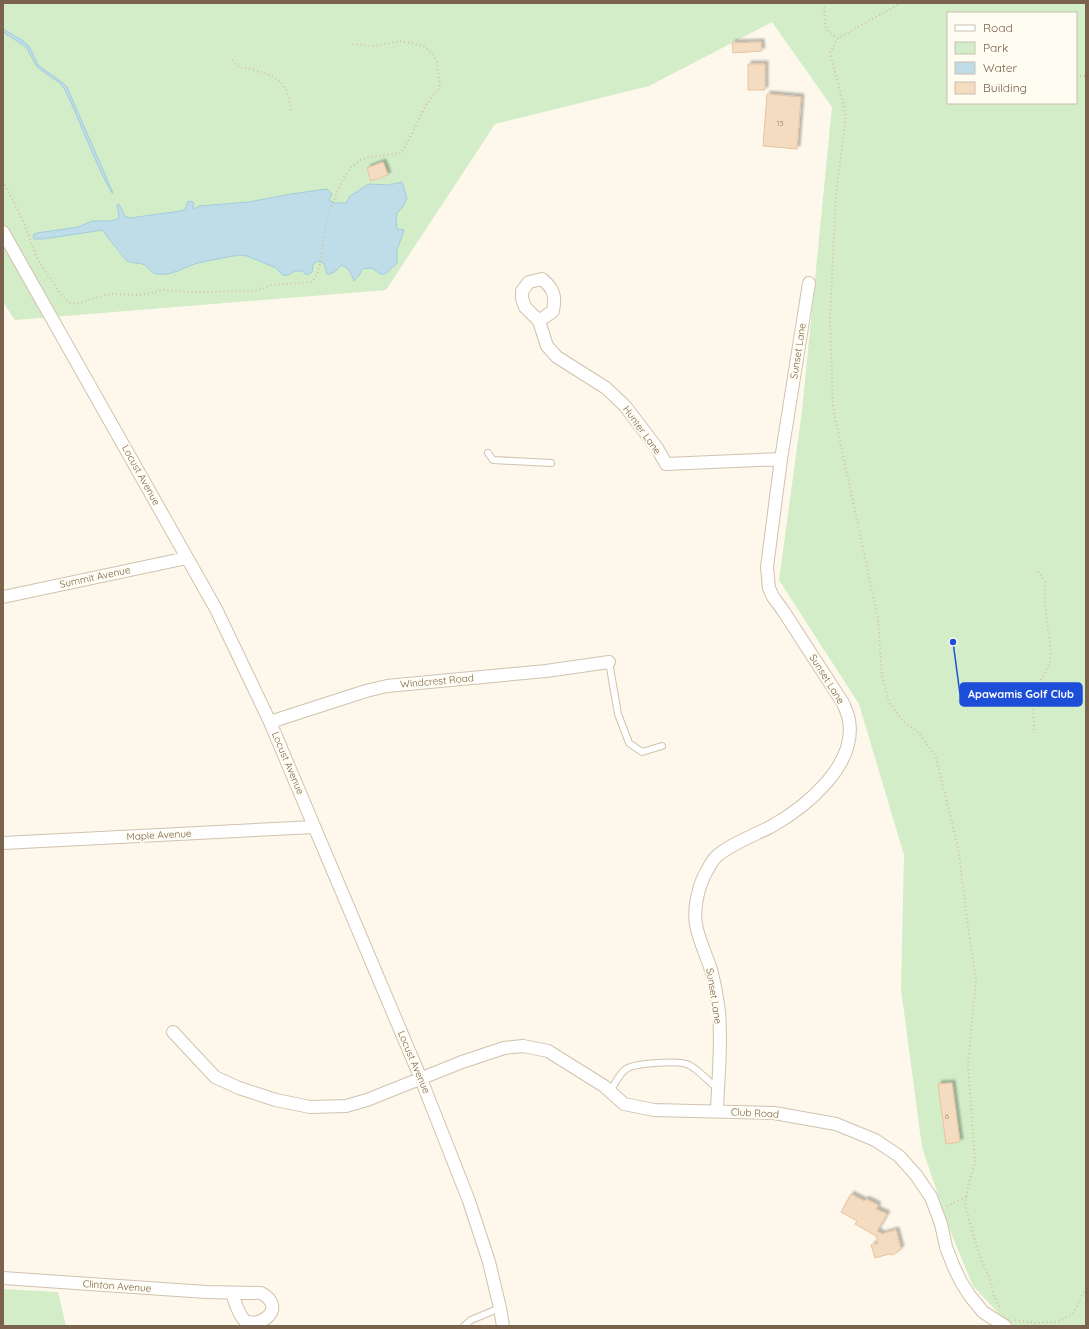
<svg xmlns="http://www.w3.org/2000/svg" width="1089" height="1329" font-family="Quicksand,sans-serif">
  <defs>
    <filter id="shadow"><feDropShadow dx="3" dy="-3" stdDeviation="1" flood-color="#0004"/></filter>
  </defs>
  <rect width="100%" height="100%" fill="#fdf8eb"/>
  <path fill="#d2edc8" fill-rule="evenodd" d="M3,3H1086V1326H1015L1005,1320L973,1286L949,1228L922,1147L901,989L904,855L859,704L779,580L802,411L832,107L772,22L649,86L495,124L386,290L15,320L3,302ZM948,13H1076V103H948Z
    M3,1289L58,1292L66,1326H3Z"/>
  <path fill="#bedde9" stroke="#a3ccdb" d="M3,29L22,40L29,46L38,65L63,83L67,87L113,193H112C93,160 82,124 65,90L61,84L37,67L26,47L3,32Z
    M402,182L407,198L403,207L397,213L396,219L397,229L404,230L397,250V263C386,272 386,280 372,268L362,269L359,276L354,281C351,273 349,268 341,265C337,270 334,274 327,274L324,263L317,261L313,265L312,272L307,275L302,271H295L288,275H283L276,268L247,256L240,255C226,257 212,260 198,263C184,267 169,278 154,273C150,271 148,267 145,265C140,262 132,264 127,261C125,259 104,233 103,230L43,239H34L33,235L37,233L78,227L92,221H109L118,219L119,216L117,205L119,204L125,216L130,218L181,211L185,209L188,202L191,201L194,203L193,207L194,209L199,206L249,202L291,194L327,189L332,194L329,200L335,203H346L350,196L369,184L389,185Z"/>
  <path fill="#f4dcc1" stroke="#e7c4a1" filter="url(#shadow)" d="M761,42L762,51L733,53L732,43Z
    M748,64H765V90H748Z
    M767,94L801,97L797,149L763,146Z
    M383,162L388,175L371,181L367,168Z
    M952,1083L960,1142L946,1144L938,1084Z
    M851,1194L864,1201L866,1199L878,1205L876,1209L887,1214L877,1231L882,1234L896,1230L901,1249L893,1255L889,1254L875,1258L871,1245L878,1243L876,1236L855,1224L857,1221L841,1212Z"/>
  <g fill="none" stroke-linecap="round" stroke-linejoin="round">
    <defs>
      <path id="service" d="M488,453L493,460L551,463
        M609,662L618,714L629,743L642,752L662,746
        M610,1091C615,1084 619,1074 626,1069C635,1063 680,1060 689,1065C699,1070 709,1082 718,1089
        M464,1326L471,1320L500,1308"/>
      <path id="minor" d="M3,232L216,609L270,722L421,1079L469,1201L489,1262L500,1308L503,1326
        M539,321L553,311C556,296 554,289 542,279L529,282L522,291V298L525,307L539,321L547,346L557,357L606,388L625,406L657,448L666,464L781,459
        M3,597L187,558
        M270,722L366,691L387,686L546,671L609,662
        M3,843L314,827
        M173,1032L215,1077L239,1088L276,1100L310,1107L346,1106L367,1100L462,1062L504,1048L523,1046L548,1051L604,1086L624,1104L654,1110L774,1113L836,1124L875,1140L899,1156L916,1175L931,1197L941,1224L946,1247L953,1265L961,1282L970,1296L983,1312L1005,1326
        M717,1112C718,1078 722,1045 719,1012C717,998 715,983 711,970C707,956 698,939 696,924C693,908 699,883 708,869C710,865 713,860 716,857C728,845 757,834 772,826C807,806 857,765 849,720C848,714 845,708 843,703L782,609L773,597L769,588L767,567L781,459L809,283
        M3,1278L206,1292L261,1293C287,1307 262,1329 245,1321C238,1314 235,1302 232,1293"/>
    </defs>
    <use href="#service" stroke="#d1c2af" stroke-width="8"/>
    <use href="#minor" stroke="#d1c2af" stroke-width="14"/>
    <path stroke="#dabfa3" stroke-width="2" stroke-dasharray="1 3" stroke-linecap="butt" d="M825,3C824,20 822,30 838,38
      M901,3L838,38L830,53L838,83L846,116L836,193L830,319L833,408L878,619L882,675L889,702L903,721L919,733L936,757L958,847L968,928L976,979L968,1064L975,1162L968,1186L965,1205L978,1251L989,1277L994,1296L1000,1308
      M232,60C238,68 240,67 250,69C279,76 288,82 291,112
      M1076,76H1086
      M3,181L24,223L38,260L60,293L68,302L76,304L102,296L110,294L140,295L164,290L191,292L253,291L262,289L271,285L311,282L317,275L320,264L327,216L343,179L350,168L360,160L371,157L401,153C416,132 420,106 440,88L437,63L432,53L423,46L400,41L375,46L351,44
      M1034,730L1033,696L1050,662L1051,652L1045,604V582L1037,570
      M947,1206L966,1197
      M1015,1320L1036,1323L1056,1322L1072,1315L1086,1288"/>
    <use href="#service" stroke="#fff" stroke-width="6"/>
    <use href="#minor" stroke="#fff" stroke-width="12"/>
  </g>
  <g text-anchor="middle" dominant-baseline="central" stroke-width="4" stroke-linejoin="round" paint-order="stroke">
    <g font-size="8" fill="#988069">
      <text x="780" y="123">13</text>
      <text x="947" y="1116">6</text>
    </g>
    <g font-size="10" fill="#7a624c" stroke="#fffcf2">
      <text transform="translate(798 351) rotate(-81)">Sunset Lane</text>
      <text transform="translate(642 430) rotate(54)">Hunter Lane</text>
      <text transform="translate(141 475) rotate(61)">Locust Avenue</text>
      <text transform="translate(95 577) rotate(-12)">Summit Avenue</text>
      <text transform="translate(827 679) rotate(58)">Sunset Lane</text>
      <text transform="translate(437 681) rotate(-5)">Windcrest Road</text>
      <text transform="translate(288 763) rotate(67)">Locust Avenue</text>
      <text transform="translate(159 835) rotate(-3)">Maple Avenue</text>
      <text transform="translate(714 996) rotate(81)">Sunset Lane</text>
      <text transform="translate(414 1062) rotate(67)">Locust Avenue</text>
      <text transform="translate(755 1113) rotate(3)">Club Road</text>
      <text transform="translate(117 1286) rotate(4)">Clinton Avenue</text>
    </g>
  </g>
  <path fill="none" stroke="#1d4ed8" stroke-width="1.5" d="M953 642L960 694"/>
  <circle fill="#1d4ed8" stroke="#fffcf2" stroke-width="1.5" cx="953" cy="642" r="4"/>
  <rect fill="#1d4ed8" stroke="#1d4ed8" stroke-width="1.5" x="960" y="683" width="122" height="23" rx="4"/>
  <g font-size="11" text-anchor="middle" font-weight="bold" fill="#fff">
    <text x="1021" y="698">Apawamis Golf Club</text>
  </g>
  <rect width="1089" height="1329" fill="none" stroke="#7a624c" stroke-width="8"/>
  <rect x="947" y="12" width="130" height="92" fill="#fffcf2" stroke="#cabeb0"/>
  <rect x="955" y="25" width="20" height="6" fill="#ffffff" stroke="#cabeb0"/>
  <text x="983" y="32" font-size="12" fill="#7a624c">Road</text>
  <rect x="955" y="42" width="20" height="12" fill="#d2edc8" stroke="#cabeb0"/>
  <text x="983" y="52" font-size="12" fill="#7a624c">Park</text>
  <rect x="955" y="62" width="20" height="12" fill="#bedde9" stroke="#cabeb0"/>
  <text x="983" y="72" font-size="12" fill="#7a624c">Water</text>
  <rect x="955" y="82" width="20" height="12" fill="#f4dcc1" stroke="#cabeb0"/>
  <text x="983" y="92" font-size="12" fill="#7a624c">Building</text>
</svg>
